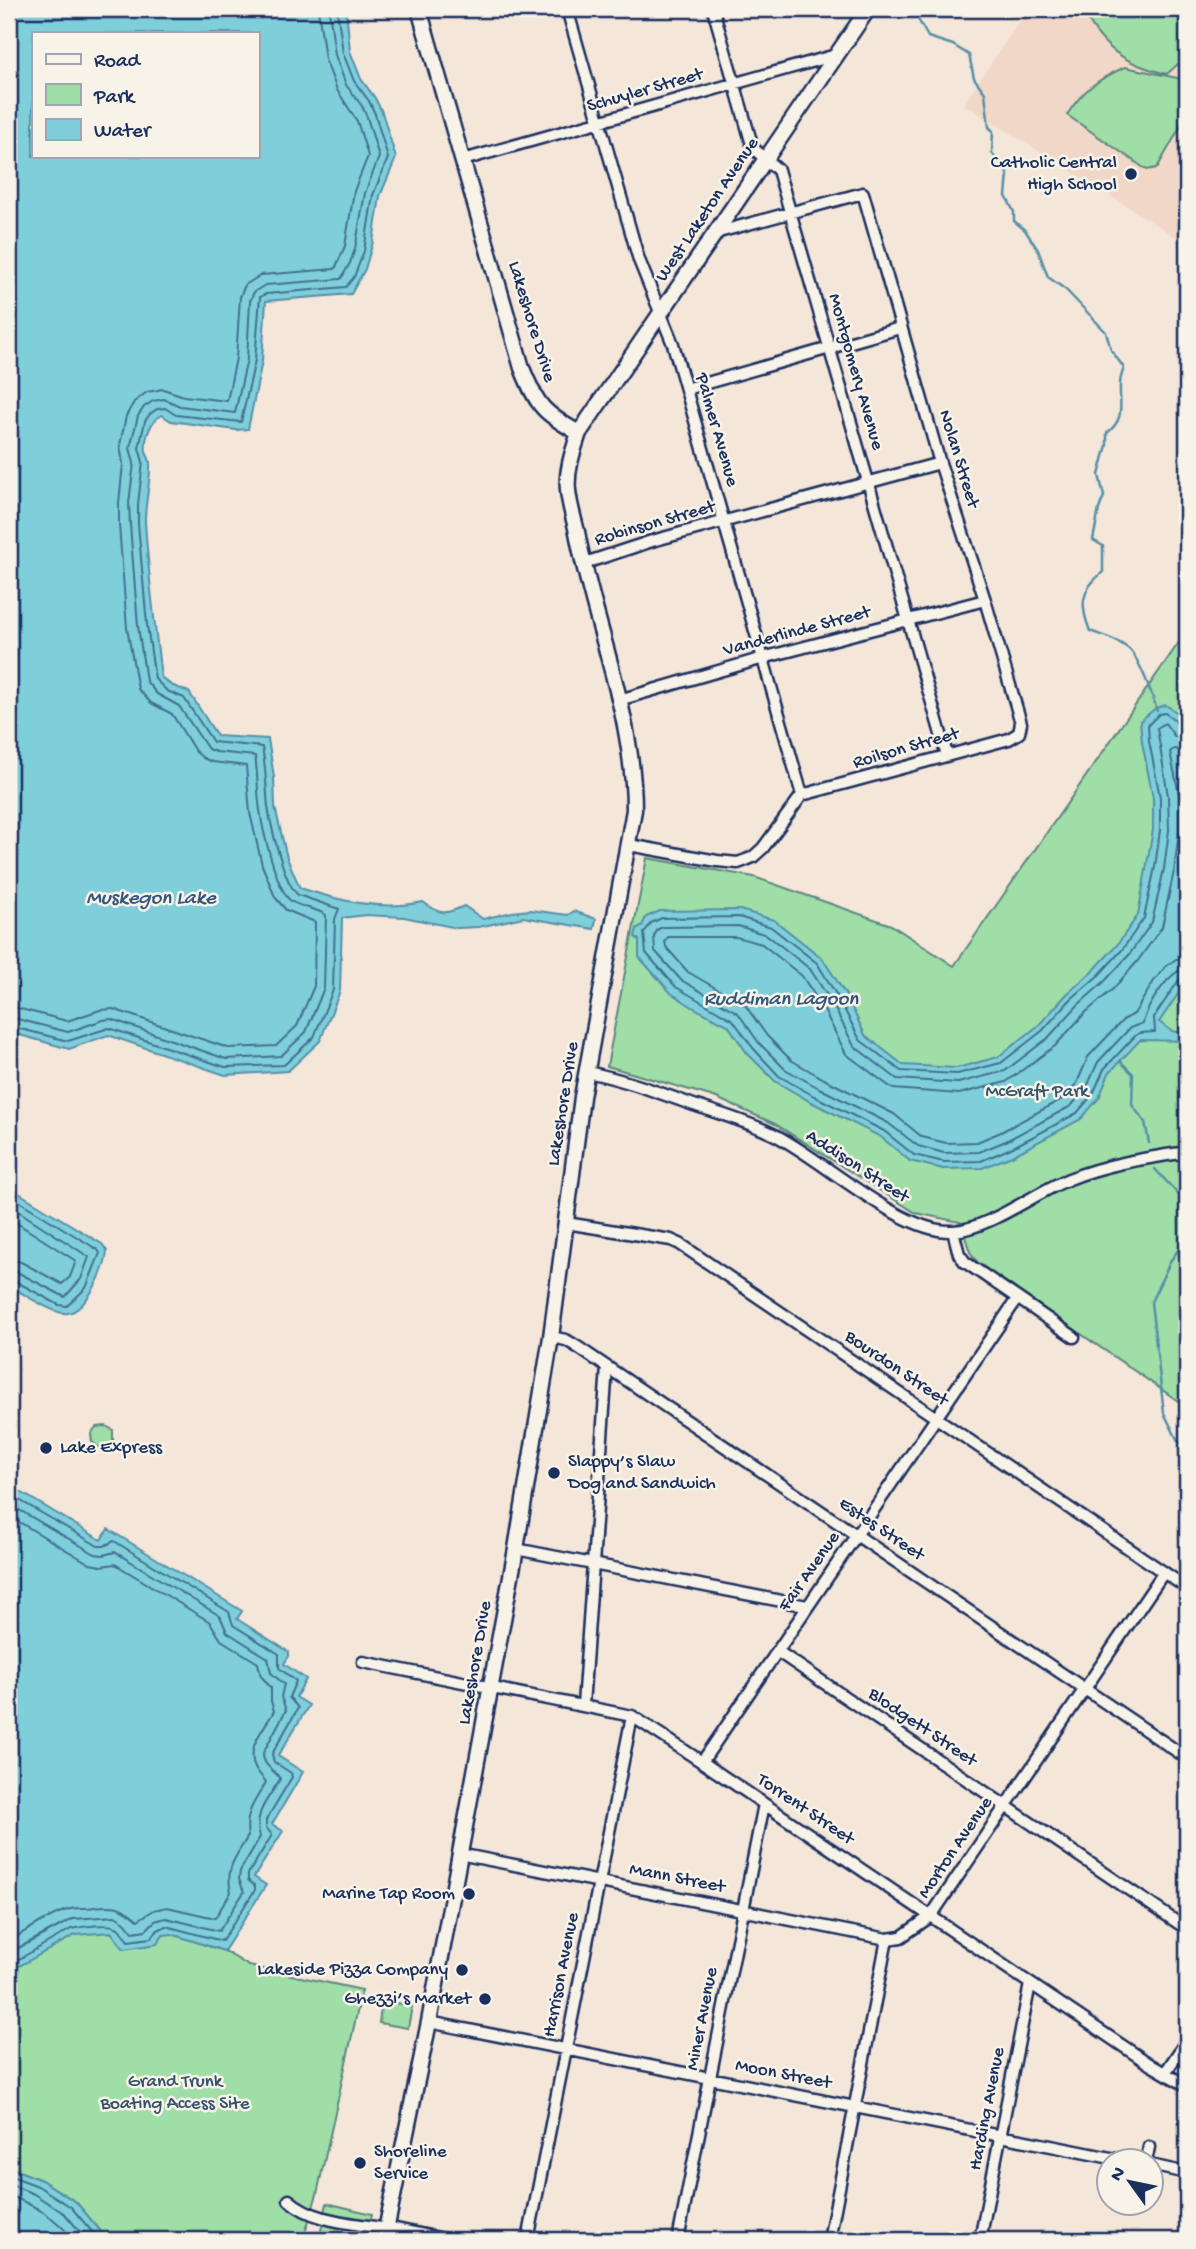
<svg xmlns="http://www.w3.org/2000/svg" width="1196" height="2249" font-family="'Gochi Hand',sans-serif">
  <rect width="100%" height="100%" fill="#f4e6d9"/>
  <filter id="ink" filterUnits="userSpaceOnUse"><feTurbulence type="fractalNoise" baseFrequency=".0143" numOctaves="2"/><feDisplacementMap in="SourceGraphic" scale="14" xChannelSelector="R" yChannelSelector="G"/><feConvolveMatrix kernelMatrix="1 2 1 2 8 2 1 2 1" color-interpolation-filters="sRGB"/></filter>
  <g filter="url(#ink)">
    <path fill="#f1d7c7" d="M1027,9H1187V244L964,104Z"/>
    <path fill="#9fdea6" stroke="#5d8682" stroke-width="2" d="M1082,9H1187V56L1167,74C1125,64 1101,48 1082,9Z
      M1125,67L1187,80V115L1157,168L1147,170L1067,115C1083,89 1099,79 1125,67Z
      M1187,631V1407L978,1263L970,1252L960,1222L916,1213L775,1124L714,1097L607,1066L647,858L754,877L891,925L954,966Z
      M106,1426L113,1430V1445L98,1447L92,1442L91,1434L96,1427Z
      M106,1931L115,1934L121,1945L160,1938L166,1933L172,1934L224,1951L249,1966L362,1990L317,2194L303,2240H108L76,2202L41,2180L9,2167V1974L19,1966L75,1935Z
      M382,2000L412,2006L408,2028L379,2023Z
      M327,2203L372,2214L366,2240H319Z"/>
    <path fill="#7fcfdb" stroke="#578fa9" stroke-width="2" fill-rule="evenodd" d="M9,9H344L347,19L350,51L361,79L375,98L382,112L396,158L380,196L373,242L365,269L351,294L266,301L262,361L248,429L236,430L171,421L162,415C151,419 144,439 146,451C147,456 149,457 150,462C151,480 145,501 145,521C148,573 155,625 161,677L171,685L189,692L217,736L268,739L274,777L275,807L287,858L300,888C340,901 381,911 423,902C441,915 445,915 464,906L483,919L512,912L530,910L568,915L574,911L596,919L594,929L523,917L479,927L457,928L404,917L366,915L342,918L340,991L320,1041L288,1071L225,1075L108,1035L69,1049L9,1032ZM33,33H257V156H33Z
      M1166,705L1182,716L1187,736V981L1159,1022L1172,1031L1187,1034V1041L1140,1040L1109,1073L1099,1098L1081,1119L1012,1156L982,1168L943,1169L910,1161L881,1137L811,1102L775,1081L747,1053L728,1025L694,1008L671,993L639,957V940L635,937L637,928L642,926L646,917L660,911L740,910L774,920L822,958L846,995L865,1035L903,1065L957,1068L998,1057L1038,1026L1067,994L1094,970L1117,945L1138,915L1153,830V798L1142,742L1140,721L1156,708Z
      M9,1187L102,1244L107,1251C106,1268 87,1310 68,1313C56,1316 20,1292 9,1285Z
      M9,1485L101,1540L108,1529L242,1611L237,1619L289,1652V1656L284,1664L306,1679L296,1697L309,1705L278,1756L303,1772L272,1824L283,1831L254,1877L266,1885L224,1951L172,1934L163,1935L157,1944L124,1949L111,1932L75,1935L19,1966L9,1974Z
      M9,2167L41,2180L76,2202L108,2240H9Z"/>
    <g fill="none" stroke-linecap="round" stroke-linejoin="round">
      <path stroke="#436f90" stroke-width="2" d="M1187,731L1180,730L1175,720L1165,713L1159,714L1148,725L1149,741L1160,797V830L1155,867L1144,918L1122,950L1099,975L1071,999L1042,1031L1001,1063L957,1074L901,1071L860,1040L839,999L817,963L771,927L739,917L662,918L651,923L644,933L646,953L676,987L733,1020L753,1048L779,1076L814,1096L884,1131L914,1155L944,1162L981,1161L1009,1149L1042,1132L1077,1113L1093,1094L1104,1069L1135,1036L1139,1033L1155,1032L1154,1017L1179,980L1187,977
        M1187,740L1175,737L1165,723L1157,728L1168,796L1169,830L1164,869L1152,922L1129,955L1105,981L1078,1005L1048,1038L1005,1071L958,1083L897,1079L854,1046L832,1003L810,969L767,935L738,926L664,927L658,929L654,936L655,951L681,980L738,1013L759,1043L785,1069L819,1088L888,1123L918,1146L944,1153L979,1152L1006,1141L1071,1106L1086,1089L1098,1062L1130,1028L1143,1023C1147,1006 1169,970 1187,968
        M1187,751L1174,749L1170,752L1179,794V832L1174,871L1162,927L1137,962L1113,989L1085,1013L1055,1046L1006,1082L959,1094L893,1089L846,1054L823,1008L802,976L762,944L736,937H668L665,941L666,947L688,972L745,1005L767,1036L791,1060L824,1079L894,1114L922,1137L946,1143L977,1142L1001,1132L1064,1098L1077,1083L1088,1057L1123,1020L1134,1014L1154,981L1165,967L1176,959L1187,958
        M9,1006L67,1021L100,1010L113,1009L228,1048L276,1046L297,1026L314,986L315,922L286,910L275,897L262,865L250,813L246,766L212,762L203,758L195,751L172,714L151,703L138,689L127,628L119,525V503L123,464L120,445L126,416L134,402L147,392L163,389L184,396L227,401L236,358L240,297L245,285L261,275L335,269L345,246L354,191L368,156L357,121L337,90L325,59L318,9
        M9,1017L68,1032L103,1020L111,1019L226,1059L281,1056L306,1032L324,988L326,915C316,908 301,908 291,901C277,891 262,828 260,810C257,792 258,774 255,756L216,752L208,749L179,706L157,694L146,681L138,626L130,525L129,503L134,463L130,448L138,416L144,407L153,401L164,399L180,406L235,413L247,359L250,301L254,292L265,285L341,279L350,263L355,249L365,193L379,157L367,117L362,106L346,85L335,55L329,9
        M9,1026L68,1041L109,1028L225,1067L284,1065L314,1037L333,990L335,919L339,909L298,895C284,884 271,826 268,807C266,787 266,767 262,747L213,742L184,698L167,691L155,679L147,625L138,524V504L143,462L139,448L145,421L150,414L157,409L165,408L176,415L241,422L255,360L260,297L266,294L346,287L354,277L364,251L373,195L388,158L375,114L369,101L354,81L343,53L337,9
        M9,1195L98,1250L100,1253L86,1288L67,1306L59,1305L15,1281L9,1280
        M9,1205L89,1257L81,1279L65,1297L17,1272L9,1271
        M9,1218L76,1261L70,1277L62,1284L21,1262L9,1260
        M9,1494L98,1546H104L114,1541L229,1612L233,1625L279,1654V1668L296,1681L289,1697L298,1708L272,1754L274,1762L291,1773L292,1777L266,1820V1827L272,1835L248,1874V1880L255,1886V1890L222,1941L166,1926L158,1930L151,1938L128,1941C125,1937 122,1931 118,1928C111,1922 80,1927 71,1929L9,1965
        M9,1504L95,1554L103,1555L115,1552L220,1616L227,1632L268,1658L271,1673L284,1684L281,1697L286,1710L263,1753C263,1768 275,1769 280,1779C268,1800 253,1812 260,1837L240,1871L239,1879L244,1892L219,1931L166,1918L155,1921L146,1930L133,1932L125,1922L115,1916L73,1919L9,1953
        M9,1516L90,1564L101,1566L115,1564L210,1622L221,1640L258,1663L261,1676L271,1688V1701L274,1711C265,1728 244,1748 256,1769C259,1774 263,1778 266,1782C255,1802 244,1812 248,1836C236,1857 225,1867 231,1892L215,1918L167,1907L154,1910L138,1920C122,1906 116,1904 94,1907C85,1909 76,1907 67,1910C47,1916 27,1931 9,1941
        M9,2175L38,2186L71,2207L99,2240
        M9,2184L34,2194L65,2214L87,2240
        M9,2195C37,2207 54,2216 74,2240"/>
      <path stroke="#578fa9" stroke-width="2.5" d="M914,12L928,37L953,45L969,55L974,78L985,93L989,127L993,131L992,153L1008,174L1006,196L1014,212V221L1025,230L1038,250L1048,277L1066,290L1106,332L1111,350L1124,368C1122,373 1120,379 1120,385C1119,404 1126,419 1107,433V445L1099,475L1104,496L1099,509L1093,540L1103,546V572C1080,590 1080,606 1090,631C1103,636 1119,640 1130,650C1140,661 1153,696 1157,711
        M1120,1061L1133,1074L1132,1105L1145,1122L1149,1143
        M1155,1169L1187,1204
        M1187,1238L1171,1260L1151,1302L1164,1413L1178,1441L1187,1447"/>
      <defs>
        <path id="street" d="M567,9L639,260L673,344L802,795L763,848L753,857L746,860L738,863L717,861L629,845
          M713,9L753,148L778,170L947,755
          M463,160L836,55
          M715,233L863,193L940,463L985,600L1021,723L1019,733L1009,739L802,795
          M686,389L900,328
          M582,564L652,541L940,463
          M619,700L774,655L985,600
          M587,1072C622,1079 655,1091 688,1103C717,1113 746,1121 773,1134C822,1158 901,1234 953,1231C989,1229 1034,1193 1069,1179C1106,1164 1147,1158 1187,1152
          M566,1223L671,1240L680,1244L1187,1588
          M953,1231L959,1254L965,1262L1074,1337
          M551,1337L566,1340L576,1346L1187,1758
          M516,1549L807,1606
          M777,1651L1187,1929
          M363,1662L632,1716L702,1762L1151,2065L1187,2086
          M583,1705L607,1367
          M702,1762L1017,1299
          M459,1854L887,1939
          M429,2022L1131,2162
          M1165,2073L1187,2040
          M1146,2162L1149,2147
          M1150,2165L1187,2173
          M289,2200C313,2222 355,2223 386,2229
          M528,2240L632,1716
          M678,2240L764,1804
          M829,2240L887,1939L901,1937L931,1916L1164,1572
          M980,2240L1030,1984"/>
        <path id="secondary" d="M419,9L522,368C537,406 543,413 579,433
          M386,2229L439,2240
          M384,2240L429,2022L516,1549L551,1337L582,1097L634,810C634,714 594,625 577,532C574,519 569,504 568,490C566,471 573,451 579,433L868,9"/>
      </defs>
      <use href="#street" stroke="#1b2f5e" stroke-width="15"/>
      <use href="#secondary" stroke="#1b2f5e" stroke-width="19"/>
      <use href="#street" stroke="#f7f3e8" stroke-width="10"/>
      <use href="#secondary" stroke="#f7f3e8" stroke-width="14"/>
    </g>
  </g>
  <g fill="#1b2f5e" stroke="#f7f3e8" stroke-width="2.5">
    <circle cx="1131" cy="174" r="7"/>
    <circle cx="46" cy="1448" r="7"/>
    <circle cx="554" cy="1473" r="7"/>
    <circle cx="469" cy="1894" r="7"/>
    <circle cx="462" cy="1970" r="7"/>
    <circle cx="485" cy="1999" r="7"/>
    <circle cx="360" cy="2163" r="7"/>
  </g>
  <g text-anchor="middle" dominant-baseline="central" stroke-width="5" stroke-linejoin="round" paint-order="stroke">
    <g font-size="19" fill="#1b2f5e" stroke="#f7f3e8">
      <text transform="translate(645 91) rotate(-16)">Schuyler Street</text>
      <text transform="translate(708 210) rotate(-56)">West Laketon Avenue</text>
      <text transform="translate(531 322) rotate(73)">Lakeshore Drive</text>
      <text transform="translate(855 372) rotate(74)">Montgomery Avenue</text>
      <text transform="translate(716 430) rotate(74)">Palmer Avenue</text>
      <text transform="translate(958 459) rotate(73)">Nolan Street</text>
      <text transform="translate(655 524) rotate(-16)">Robinson Street</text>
      <text transform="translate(797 632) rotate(-15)">Vanderlinde Street</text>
      <text transform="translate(906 749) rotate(-16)">Roilson Street</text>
      <text transform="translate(564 1104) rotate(-81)">Lakeshore Drive</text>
      <text transform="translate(857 1167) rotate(33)">Addison Street</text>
      <text transform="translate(896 1369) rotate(34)">Bourdon Street</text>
      <text transform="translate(881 1530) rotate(34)">Estes Street</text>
      <text transform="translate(810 1572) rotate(-55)">Fair Avenue</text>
      <text transform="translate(476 1663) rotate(-80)">Lakeshore Drive</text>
      <text transform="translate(922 1728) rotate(34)">Blodgett Street</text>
      <text transform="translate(805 1810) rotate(34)">Torrent Street</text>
      <text transform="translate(956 1848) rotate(-56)">Morton Avenue</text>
      <text transform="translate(677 1879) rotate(11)">Mann Street</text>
      <text transform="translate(562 1975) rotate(-79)">Harrison Avenue</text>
      <text transform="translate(703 2019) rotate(-79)">Miner Avenue</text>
      <text transform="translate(783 2075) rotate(11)">Moon Street</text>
      <text transform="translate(988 2109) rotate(-79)">Harding Avenue</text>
    </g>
    <g font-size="19" fill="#1b2f5e" stroke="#f7f3e8" text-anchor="end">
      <text x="1117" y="163">Catholic Central<tspan x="1117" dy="22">High School</tspan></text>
      <text x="60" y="1448" text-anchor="start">Lake Express</text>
      <text x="568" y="1462" text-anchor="start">Slappy’s Slaw<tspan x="568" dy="22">Dog and Sandwich</tspan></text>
      <text x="455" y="1894">Marine Tap Room</text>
      <text x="448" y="1970">Lakeside Pizza Company</text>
      <text x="471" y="1999">Ghezzi’s Market</text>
      <text x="374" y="2152" text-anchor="start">Shoreline<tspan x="374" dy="22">Service</tspan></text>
    </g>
    <g font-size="19" fill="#35526c" stroke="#f7f3e8">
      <text x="1037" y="1092">McGraft Park</text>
      <text x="175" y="2082">Grand Trunk<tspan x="175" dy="22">Boating Access Site</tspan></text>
    </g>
    <g font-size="21" font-style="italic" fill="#34577d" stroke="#f7f3e8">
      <text x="151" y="899">Muskegon Lake</text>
      <text x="781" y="1000">Ruddiman Lagoon</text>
    </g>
  </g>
  <rect width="1196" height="2249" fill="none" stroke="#f7f3e8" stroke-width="35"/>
  <rect x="18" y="18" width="1161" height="2214" fill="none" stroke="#1b2f5e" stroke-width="2.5" filter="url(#ink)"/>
  <rect x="32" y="32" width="228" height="126" fill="#f7f3e8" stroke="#9fa5b1" stroke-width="2"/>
  <rect x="46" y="54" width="35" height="10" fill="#f7f3e8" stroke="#9fa5b1" stroke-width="2"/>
  <text x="94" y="66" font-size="21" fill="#1b2f5e">Road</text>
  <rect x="46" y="84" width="35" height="21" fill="#9fdea6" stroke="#9fa5b1" stroke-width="2"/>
  <text x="94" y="102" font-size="21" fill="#1b2f5e">Park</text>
  <rect x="46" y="119" width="35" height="21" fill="#7fcfdb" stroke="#9fa5b1" stroke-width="2"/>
  <text x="94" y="136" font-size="21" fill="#1b2f5e">Water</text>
  <g transform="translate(1130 2182) rotate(303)"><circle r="33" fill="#f7f3e8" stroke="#9fa5b1" stroke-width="2"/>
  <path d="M0-5L12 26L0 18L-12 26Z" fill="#1b2f5e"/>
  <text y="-10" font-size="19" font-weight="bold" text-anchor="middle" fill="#1b2f5e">N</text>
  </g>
</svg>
